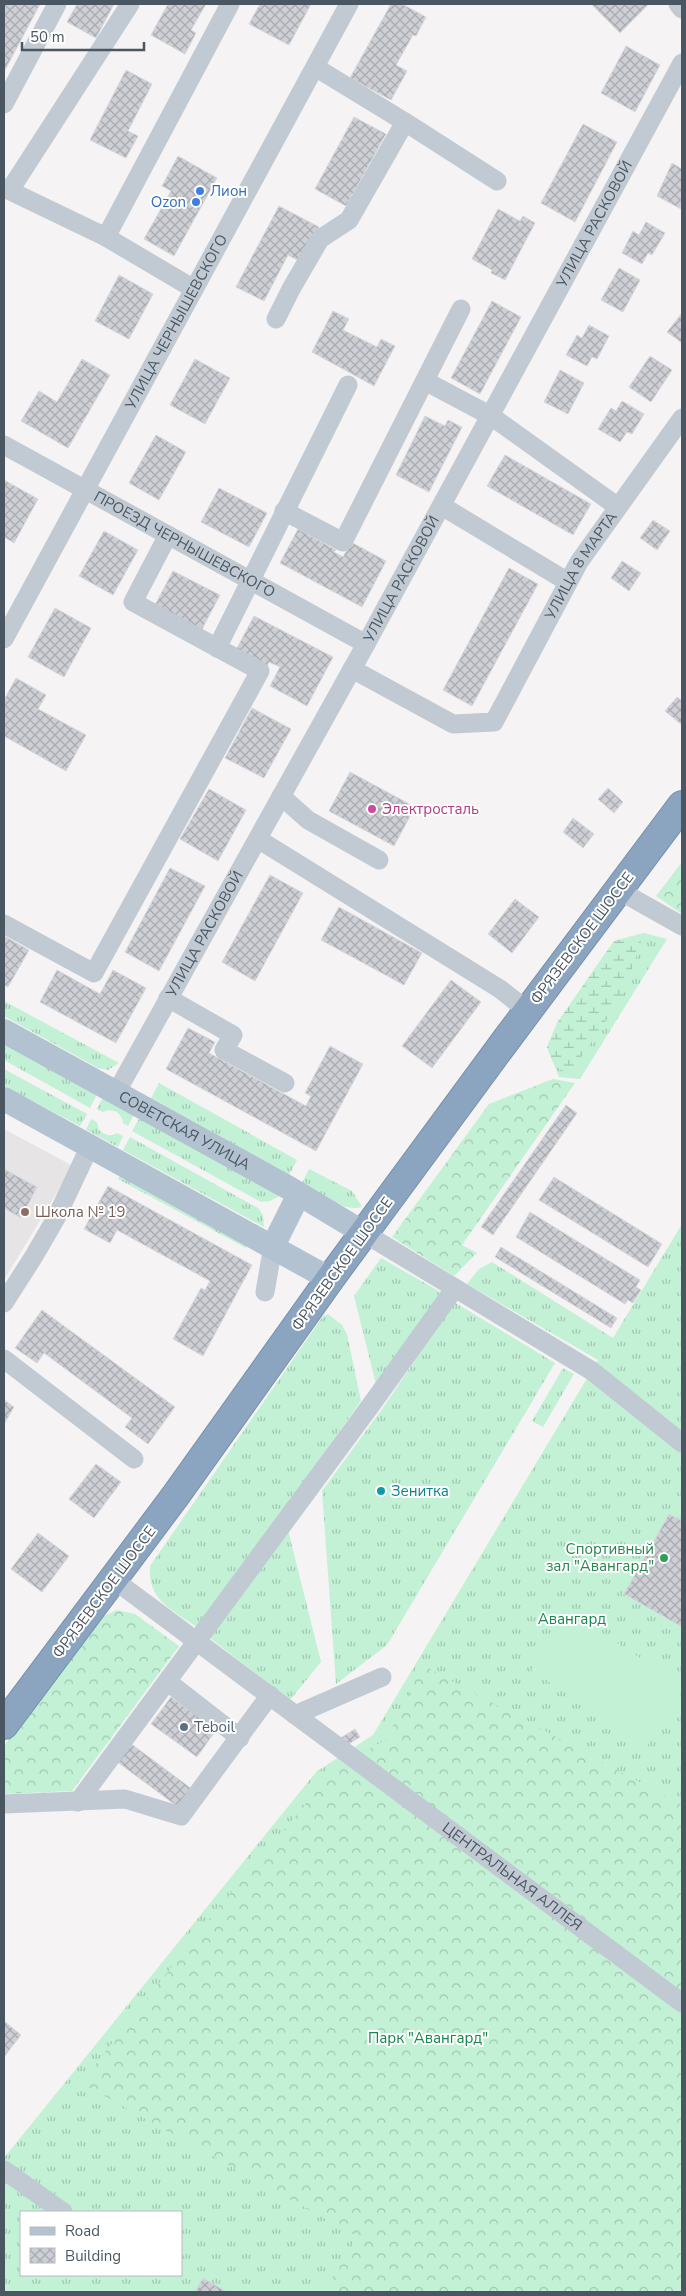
<svg xmlns="http://www.w3.org/2000/svg" width="686" height="2296" font-family="'Nunito Sans',sans-serif">
  <defs>
    <pattern id="grass-tufts" width="24" height="20" patternUnits="userSpaceOnUse" patternTransform="scale(1.25)"><rect width="24" height="20" fill="#c3f1d5"/><path d="M3 7l-1-3M5 7V3M7 7l1-3M15 17l-1-3M17 17v-4M19 17l1-3" fill="none" stroke="#a0c6b0"/></pattern>
    <pattern id="forest-crowns" width="20" height="18" patternUnits="userSpaceOnUse" patternTransform="scale(1.25)"><rect width="20" height="18" fill="#c3f1d5"/><path d="M2 6a3 3 0 1 1 6 0M12 15a3 3 0 1 1 6 0" fill="none" stroke="#a0c6b0"/></pattern>
    <pattern id="wetland-marsh" width="20" height="14" patternUnits="userSpaceOnUse" patternTransform="scale(1.25)"><rect width="20" height="14" fill="#c3f1d5"/><path d="M1 5h8M5 5V1M11 12h8M15 12V8" fill="none" stroke="#a0c6b0"/></pattern>
    <pattern id="building-cross-hatch" width="8" height="8" patternUnits="userSpaceOnUse" patternTransform="scale(1.25)"><rect width="8" height="8" fill="#cdcfd5"/><path d="M0 0l8 8M0 8l8-8" fill="none" stroke="#a8abb0"/></pattern>
  </defs>
  <rect width="100%" height="100%" fill="#f5f3f3"/>
  <path fill="#e6e4e5" d="M4,1129L73,1166L4,1280Z"/>
  <path fill="url(#grass-tufts)" fill-rule="evenodd" d="M644,933L667,939L580,1079L559,1077L547,1047L557,1023L614,941Z
    M4,1001L119,1063L108,1070L98,1068L4,1016Z
    M4,1042L97,1094L90,1108L4,1060Z
    M4,1069L87,1114L80,1126L4,1086Z
    M159,1083L297,1160L289,1175L151,1098Z
    M103,1097L134,1114L128,1126L123,1123C122,1113 113,1107 103,1112L97,1109Z
    M140,1117L281,1195L270,1201L261,1202L132,1131Z
    M91,1119L97,1122L99,1130C105,1135 110,1137 117,1133L123,1136L118,1147L86,1130Z
    M130,1137L258,1208L263,1215L264,1227L123,1150Z
    M309,1169L352,1191L362,1207C344,1213 318,1192 302,1183Z
    M121,1173L249,1241L246,1248L118,1179Z
    M682,1224V2292H4V2158L316,1772L373,1735L598,1360L467,1284L479,1269L492,1262L613,1338ZM21,2212H181V2275H21Z
    M381,1258L444,1294L377,1388L354,1296Z
    M454,1302L555,1363L387,1645L336,1684L322,1491L385,1405Z
    M328,1314L342,1325L347,1334L361,1401L198,1628C173,1610 147,1601 150,1566L323,1316Z
    M563,1368L574,1374L543,1427L532,1421Z
    M288,1530L321,1662L290,1700L210,1638Z"/>
  <path fill="url(#forest-crowns)" d="M682,862V914L656,896Z
    M553,1079L575,1083L462,1245L477,1253L454,1276L392,1237L489,1104Z
    M117,1610L135,1614L179,1646L72,1791L4,1794V1746L61,1667L100,1618Z
    M417,1662L682,1805V2292H323L358,2237L81,2083L209,1919L336,1768L385,1740L408,1698Z"/>
  <path fill="url(#wetland-marsh)" d="M644,933L623,996L570,1073C553,1068 553,1063 547,1047L557,1023L614,941Z"/>
  <path fill="#c3f1d5" d="M569,1612L682,1685V1692L647,1746L531,1670Z"/>
  <path fill="url(#building-cross-hatch)" stroke="#d7d9de" d="M4,4H40L5,70L4,69Z
    M77,4H114L96,38L67,22Z
    M168,4H206L191,30L196,33L185,54L151,35Z
    M260,4H311L289,45L249,24Z
    M391,4H402L426,17L416,36L413,35L396,65L407,71L391,100L350,78Z
    M591,4H647L648,5L620,33Z
    M626,46L660,65L635,112L601,93Z
    M126,70L152,84L128,131L138,136L126,158L90,140Z
    M354,117L386,134L346,206L315,189Z
    M583,124L617,142L575,222L541,203Z
    M178,156L217,178L174,256L144,239L171,191L162,186Z
    M672,163L682,169L681,209L657,196Z
    M279,206L319,227L301,262L288,255L264,301L236,287Z
    M498,209L520,221L523,216L535,223L505,280L491,273L492,270L472,259Z
    M646,222L665,233L652,255L648,253L642,264L622,253L633,231L639,235Z
    M619,268L640,280L623,312L601,300Z
    M119,275L153,294L129,339L95,321Z
    M492,301L521,317L480,394L451,378Z
    M333,311L349,319L343,330L377,347L381,339L395,346L374,386L312,352Z
    M682,313V343L667,332Z
    M589,325L609,336L597,359L592,357L587,366L566,355L577,335L582,338Z
    M650,356L672,370L651,402L629,387Z
    M82,359L110,375L68,448L21,421L39,391L57,402Z
    M195,359L230,378L205,424L170,405Z
    M560,370L584,383L568,414L544,402Z
    M622,401L644,414L632,434L627,432L620,442L598,429L611,408L616,411Z
    M425,416L445,426L448,420L462,427L429,492L396,475Z
    M156,435L186,452L159,500L129,483Z
    M505,455L591,504L573,535L487,486Z
    M4,480L38,499L14,543L4,537Z
    M219,488L267,513L249,547L201,522Z
    M653,520L670,531L657,550L640,538Z
    M298,529L336,550L334,552L343,557L351,542L386,561L362,607L280,563Z
    M104,531L138,550L113,595L79,576Z
    M622,561L641,573L629,591L611,578Z
    M509,568L538,584L472,706L443,690Z
    M173,571L220,595L201,631L154,607Z
    M55,608L91,628L64,677L28,657Z
    M254,616L333,657L307,706L270,686L280,667L269,662L267,667L236,650Z
    M16,678L46,695L38,709L86,735L66,771L4,736V700Z
    M677,697L682,701V725L665,711Z
    M252,708L291,729L264,778L225,758Z
    M350,772L415,807L394,846L329,811Z
    M608,788L623,802L614,813L598,799Z
    M209,789L246,810L218,861L180,839Z
    M573,818L594,834L583,848L563,832Z
    M170,868L205,886L159,971L125,952Z
    M270,875L303,893L255,981L222,962Z
    M515,899L539,917L512,953L488,934Z
    M339,907L422,953L404,985L321,940Z
    M4,936L29,950L8,987L4,985Z
    M57,970L100,994L113,970L146,988L116,1043L40,1002Z
    M451,980L481,1002L432,1068L402,1046Z
    M188,1028L215,1042L209,1053L306,1106L311,1096L305,1093L330,1046L363,1064L316,1151L166,1069Z
    M566,1105L577,1113L493,1235L481,1227Z
    M4,1169L37,1187L21,1218L4,1208Z
    M554,1177L662,1244L648,1267L539,1200Z
    M108,1186L252,1265L203,1356L173,1339L201,1288L205,1290L210,1281L117,1230L110,1243L84,1229Z
    M530,1212L640,1280L636,1287L641,1290L633,1303L628,1300L625,1304L516,1237Z
    M501,1247L617,1318L611,1328L495,1257Z
    M42,1310L175,1407L148,1444L125,1427L132,1418L44,1353L37,1363L15,1348Z
    M4,1400L14,1407L4,1424Z
    M96,1464L121,1482L94,1518L69,1499Z
    M669,1514L682,1521V1627L624,1594Z
    M38,1533L69,1556L42,1592L11,1569Z
    M171,1697L216,1730L197,1757L151,1724Z
    M355,1729L360,1737L344,1747L339,1739Z
    M122,1737L192,1789L178,1807L108,1755Z
    M4,2021L21,2035L4,2057Z
    M203,2278L227,2292H195Z"/>
  <g fill="none" stroke-linecap="round" stroke-linejoin="round">
    <defs>
      <path id="highway" d="M4,1725L176,1495L330,1279L506,1040L682,805"/>
    </defs>
    <use href="#highway" stroke="#7690ad" stroke-width="30"/>
    <g stroke="#c1cad2" stroke-width="19">
      <path d="M678,4L682,9"/>
      <path d="M4,104L57,4"/>
      <path d="M405,122L497,181"/>
      <path d="M4,188L106,237L194,289"/>
      <path d="M10,190L130,4"/>
      <path d="M106,237L230,4"/>
      <path d="M276,319L291,289L320,239L349,220L405,122L315,67"/>
      <path d="M425,381L491,416L618,507"/>
      <path id="s1" d="M4,445L366,644"/>
      <path d="M442,506L568,582"/>
      <path d="M284,511L343,542L461,309"/>
      <path id="s2" d="M4,639L349,4"/>
      <path d="M217,648L348,385"/>
      <path id="s3" d="M352,669L453,724L494,722L579,562L682,418"/>
      <path d="M281,796L308,820L379,860"/>
      <path d="M258,839L500,989L528,1011"/>
      <path d="M618,890L682,926"/>
      <path d="M4,924L94,973L260,671L133,602L168,535"/>
      <path d="M168,998L233,1035L224,1050L285,1083"/>
      <path id="s4" d="M116,1093L366,644L682,63"/>
      <path d="M364,1233L592,1371L682,1443"/>
      <path d="M265,1292L273,1246"/>
      <path d="M4,1303L34,1256L56,1218L90,1146"/>
      <path d="M4,1359L134,1459"/>
      <path id="s5" d="M113,1579L682,2003"/>
      <path d="M168,1682L240,1738"/>
      <path d="M295,1715L382,1677"/>
      <path d="M78,1802L371,1405L455,1288"/>
      <path d="M4,1804L125,1799L181,1816L270,1695"/>
      <path d="M4,2170L63,2212"/>
    </g>
    <g stroke="#b3c2d1" stroke-width="24">
      <path id="s6" d="M4,1031L289,1188L364,1233"/>
      <path d="M4,1099L330,1279"/>
      <path d="M273,1246L299,1194"/>
    </g>
    <use href="#highway" stroke="#8ba5c1" stroke-width="28"/>
  </g>
  <g fill="#3f7fe0" stroke="#fff" stroke-width="2">
    <circle cx="200" cy="191" r="5"/>
    <circle cx="196" cy="202" r="5"/>
  </g>
  <circle fill="#d1479c" stroke="#fff" stroke-width="2" cx="372" cy="809" r="5"/>
  <circle fill="#8d6e63" stroke="#fff" stroke-width="2" cx="25" cy="1212" r="5"/>
  <circle fill="#0f9aa8" stroke="#fff" stroke-width="2" cx="381" cy="1491" r="5"/>
  <circle fill="#2e9e5b" stroke="#fff" stroke-width="2" cx="664" cy="1558" r="5"/>
  <circle fill="#5c6f8a" stroke="#fff" stroke-width="2" cx="184" cy="1727" r="5"/>
  <g text-anchor="middle" dominant-baseline="central" stroke-width="4" stroke-linejoin="round" paint-order="stroke">
    <g font-size="15" fill="#366cbe" stroke="#fff" text-anchor="start">
      <text x="210" y="191">Лион</text>
      <text x="186" y="202" text-anchor="end">Ozon</text>
    </g>
    <g font-size="15" fill="#4a5661" stroke="#fff">
      <text stroke="none"><textPath href="#s4" startOffset="992">УЛИЦА РАСКОВОЙ</textPath></text>
      <text stroke="none"><textPath href="#s2" startOffset="361">УЛИЦА ЧЕРНЫШЕВСКОГО</textPath></text>
      <text stroke="none"><textPath href="#s1" startOffset="206">ПРОЕЗД ЧЕРНЫШЕВСКОГО</textPath></text>
      <text stroke="none"><textPath href="#s3" startOffset="335">УЛИЦА 8 МАРТА</textPath></text>
      <text stroke="none"><textPath href="#s4" startOffset="588">УЛИЦА РАСКОВОЙ</textPath></text>
      <text stroke="none"><textPath href="#s4" startOffset="182">УЛИЦА РАСКОВОЙ</textPath></text>
      <text transform="translate(582 938) rotate(-53)">ФРЯЗЕВСКОЕ ШОССЕ</text>
      <text stroke="none"><textPath href="#s6" startOffset="206">СОВЕТСКАЯ УЛИЦА</textPath></text>
      <text transform="translate(342 1264) rotate(-54)">ФРЯЗЕВСКОЕ ШОССЕ</text>
      <text transform="translate(104 1592) rotate(-53)">ФРЯЗЕВСКОЕ ШОССЕ</text>
      <text stroke="none"><textPath href="#s5" startOffset="498">ЦЕНТРАЛЬНАЯ АЛЛЕЯ</textPath></text>
    </g>
    <g font-size="15" fill="#b23c85" stroke="#fff" text-anchor="start">
      <text x="382" y="809">Электросталь</text>
    </g>
    <g font-size="15" fill="#785e54" stroke="#fff" text-anchor="start">
      <text x="35" y="1212">Школа № 19</text>
    </g>
    <g font-size="15" fill="#0d838f" stroke="#fff" text-anchor="start">
      <text x="391" y="1491">Зенитка</text>
    </g>
    <g font-size="15" fill="#27864d" stroke="#fff" text-anchor="end">
      <text x="654" y="1549">Спортивный<tspan x="654" dy="17">зал "Авангард"</tspan></text>
    </g>
    <g font-size="15" fill="#17864f" stroke="#fff">
      <text x="572" y="1619">Авангард</text>
      <text x="428" y="2038">Парк "Авангард"</text>
    </g>
    <g font-size="15" fill="#4e5e75" stroke="#fff" text-anchor="start">
      <text x="194" y="1727">Teboil</text>
    </g>
  </g>
  <rect width="686" height="2296" fill="none" stroke="#4a5661" stroke-width="10"/>
  <rect x="20" y="2211" width="162" height="65" fill="#ffffff" stroke="#b7bbc0"/>
  <rect x="30" y="2227" width="25" height="8" fill="#b3c2d1" stroke="#b7bbc0"/>
  <text x="65" y="2236" font-size="15" fill="#4a5661">Road</text>
  <rect x="30" y="2248" width="25" height="15" fill="url(#building-cross-hatch)" stroke="#b7bbc0"/>
  <text x="65" y="2261" font-size="15" fill="#4a5661">Building</text>
  <path d="M22 42v8h122v-8" fill="none" stroke="#4a5661" stroke-width="2.5"/>
  <text x="30" y="42" font-size="15" fill="#4a5661" stroke="#ffffff" stroke-width="4" paint-order="stroke">50 m</text>
</svg>
